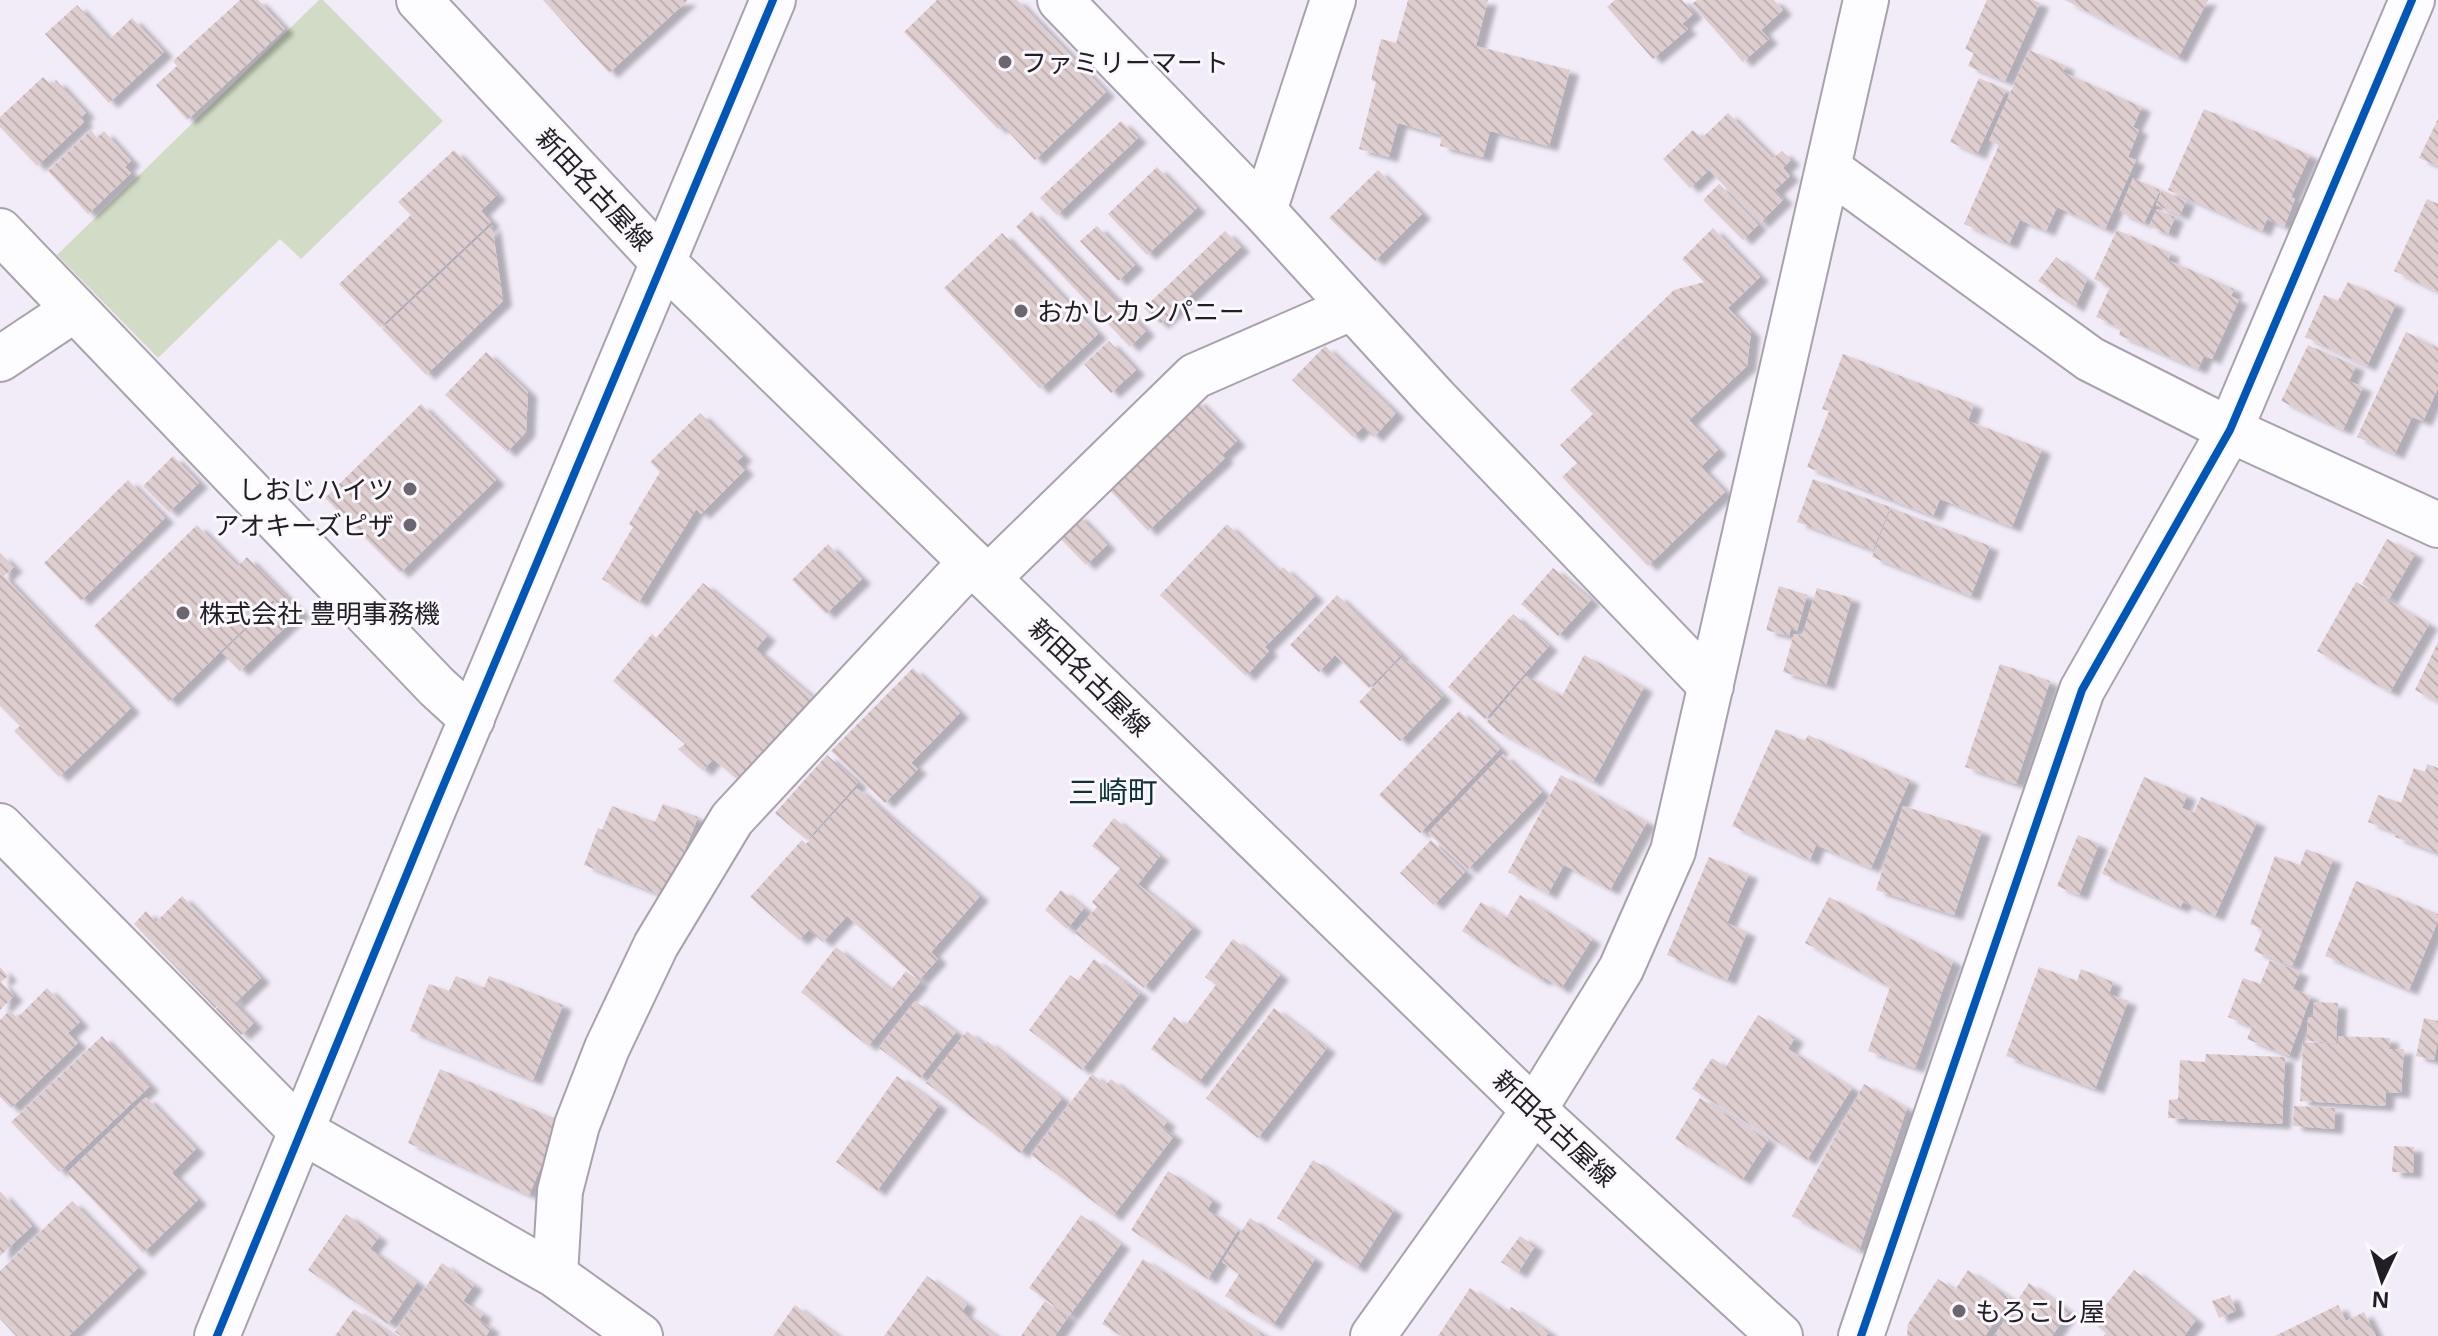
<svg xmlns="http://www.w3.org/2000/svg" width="2438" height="1336" font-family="'Noto Sans','Noto Sans JP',sans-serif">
  <defs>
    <pattern id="building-back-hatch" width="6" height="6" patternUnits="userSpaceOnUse" patternTransform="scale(2)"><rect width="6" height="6" fill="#dfced0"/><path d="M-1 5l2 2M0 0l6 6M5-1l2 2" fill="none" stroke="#bfb0b2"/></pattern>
    <filter id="shadow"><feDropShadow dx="9" dy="5" stdDeviation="2" flood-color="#0004"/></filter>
  </defs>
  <rect width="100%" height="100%" fill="#f2ecf8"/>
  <path fill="#d2dbc6" d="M319,0H323L443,121L301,259L280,239L158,358L57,255Z"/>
  <path fill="url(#building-back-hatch)" filter="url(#shadow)" d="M240,0H258L285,29L187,120L156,85L177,66L173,61Z
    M543,0H688L609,73Z
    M937,0H1017L1106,92L1035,160L1002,125L998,129L904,32Z
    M1408,0H1488L1476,46L1570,70L1549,146L1490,131L1483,157L1440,146L1442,135L1398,123L1389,157L1359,149L1376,82L1371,80L1381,39L1396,43Z
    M1615,0H1682L1694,13L1682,24L1688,29L1653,59L1607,7Z
    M1697,0H1774L1783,10L1761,30L1769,39L1743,62L1692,4Z
    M1987,0H2033L2040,3L2005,81L1968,66L1974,53L1965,49Z
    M2065,0H2208L2178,58Z
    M77,5L109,40L132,18L164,52L109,103L45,34Z
    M2029,50L2066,66L2063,72L2142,107L2133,127L2139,130L2128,157L2136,160L2105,229L2057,207L2046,231L2020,220L2009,244L1964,224L1999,145L1989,141Z
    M43,77L51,85L56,80L86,113L81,117L84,122L37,166L0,127V117Z
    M1979,78L2006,90L1977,154L1950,142Z
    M2204,109L2310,155L2291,197L2295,199L2284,227L2267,219L2262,231L2168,190Z
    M1728,113L1773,158L1782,151L1791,160L1783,168L1790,176L1775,190L1784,199L1760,223L1709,170L1690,188L1663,159L1693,130L1702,138Z
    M2438,119V166L2419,158Z
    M1121,121L1138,138L1057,215L1040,198Z
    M91,130L97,138L104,131L131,161L125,167L131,173L88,214L48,171Z
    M454,150L497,195L481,211L491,222L380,327L339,284L411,215L398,202Z
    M1157,167L1197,208L1147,255L1108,214Z
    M1378,170L1422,214L1375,261L1329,218Z
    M2133,178L2160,190L2144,223L2119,212Z
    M1719,184L1758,225L1743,240L1703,200Z
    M2162,190L2186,201L2180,215L2156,205Z
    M2427,199L2438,204V292L2394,271Z
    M2157,209L2175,217L2168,234L2149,226Z
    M1032,211L1146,331L1130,347L1016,227Z
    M492,225L503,301L426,375L382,329Z
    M1097,226L1135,265L1118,281L1080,241Z
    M1713,228L1760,277L1728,308L1751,332L1747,366L1689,420L1718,450L1701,467L1725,492L1648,566L1562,477L1577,463L1560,445L1593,414L1570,390L1674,290L1704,282L1682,259Z
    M2117,230L2171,253L2168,260L2234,289L2231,296L2239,300L2212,359L2204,356L2198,369L2119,335L2121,328L2096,317L2110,287L2094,279Z
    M1225,231L1241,247L1160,324L1144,308Z
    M1002,233L1098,334L1040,389L944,288Z
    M2056,257L2087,280L2075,307L2038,281Z
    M2348,282L2396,304L2367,366L2305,337L2324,295L2338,301Z
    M2406,332L2438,348V388L2423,421L2412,417L2395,454L2357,437Z
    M1109,341L1136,370L1111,393L1084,364Z
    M2308,345L2356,366L2349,381L2363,387L2343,430L2281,401Z
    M1325,346L1396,413L1374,437L1363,427L1353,437L1292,380Z
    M486,352L528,392L526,432L507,452L445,395Z
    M1843,354L1974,404L1968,421L2042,449L2012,527L1940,499L1933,516L1807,467L1829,411L1822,409Z
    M1196,399L1237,441L1222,455L1225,458L1148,531L1106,486Z
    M421,404L496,480L400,573L325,498Z
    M700,413L743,456L737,462L745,470L701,514L696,509L639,602L602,579L633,527L629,524L660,472L650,462Z
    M173,456L199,483L169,512L143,486Z
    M1813,479L1890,507L1873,550L1797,522Z
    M128,480L165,518L81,601L44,563Z
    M1891,508L1990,546L1971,596L1872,557Z
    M1077,514L1107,545L1086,565L1056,534Z
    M1227,524L1278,572L1283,567L1315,596L1265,647L1269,651L1246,676L1160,595Z
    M197,525L238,566L247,557L301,612L240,671L222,653L275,602L273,600L169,702L94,626Z
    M2387,539L2415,554L2389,599L2362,584Z
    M828,544L862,579L826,614L792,580Z
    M0,553L14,567L4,576L131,708L59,777L14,731L20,726L0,706Z
    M1553,568L1591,600L1558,636L1521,604Z
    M2356,582L2429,624L2390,692L2317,651Z
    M703,583L767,636L756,649L818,702L745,786L713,759L703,771L678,749L685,744L613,681L652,634L656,638Z
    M1779,586L1807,595L1797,631L1791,628L1789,636L1766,630Z
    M1817,588L1852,598L1826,685L1783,672L1794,634L1802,636Z
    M1337,595L1401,655L1369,688L1335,655L1319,672L1290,645Z
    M1513,614L1549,646L1485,719L1448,687Z
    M2438,642V702L2415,690Z
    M1584,655L1644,687L1593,782L1497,731L1487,722L1526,676L1562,696Z
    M1402,657L1443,696L1400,741L1359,702Z
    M2000,664L2050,681L2016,784L1965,767Z
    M913,668L960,713L911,763L918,769L885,803L831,751Z
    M1459,711L1500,749L1420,833L1379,795Z
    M1776,729L1805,741L1808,735L1910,780L1871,868L1816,845L1810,860L1732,826Z
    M1503,754L1542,792L1468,869L1428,833Z
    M827,755L858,783L807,840L775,813Z
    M2427,764L2438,768V853L2395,837L2397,833L2368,822L2378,795L2401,803L2414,768L2425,772Z
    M1561,775L1647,822L1610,890L1564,865L1548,894L1508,872Z
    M2144,777L2187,795L2182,808L2194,813L2201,797L2257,822L2215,916L2183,902L2180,908L2102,874Z
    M857,788L980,896L931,952L938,959L919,980L847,916L823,942L809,930L799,940L750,897L802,840L806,844Z
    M663,804L698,817L666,897L584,865L598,828L602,830L612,806L655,822Z
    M1903,806L1982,831L1954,915L1876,890Z
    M1114,818L1160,856L1138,884L1193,927L1144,988L1075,933L1097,907L1092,902L1120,868L1092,846Z
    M2078,835L2099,844L2079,895L2057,886Z
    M1431,840L1465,872L1434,905L1400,873Z
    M2306,849L2333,859L2301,943L2292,941L2301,944L2292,966L2254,951L2263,929L2250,924L2275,856L2300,865Z
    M1709,857L1749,874L1727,923L1747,932L1727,980L1667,955Z
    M2356,881L2438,914V921L2409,990L2325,956Z
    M1061,890L1084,908L1067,929L1045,910Z
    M1520,895L1592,939L1561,989L1544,977L1542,981L1462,931L1481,902L1506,918Z
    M182,896L261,978L235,1003L229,995L228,997L254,1023L241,1035L216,1009L223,1001L215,1008L134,924L146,911L156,922Z
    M1829,897L1953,961L1915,1068L1868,1051L1890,987L1805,943Z
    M1233,939L1280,975L1198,1083L1151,1049L1174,1017L1185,1026L1216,985L1205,977Z
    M836,947L891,990L906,971L920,982L868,1046L801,992Z
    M1094,959L1140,993L1082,1070L1029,1030L1070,975L1078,981Z
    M2270,960L2300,972L2293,989L2311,996L2289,1056L2247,1039L2252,1027L2228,1017L2243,978L2260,984Z
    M0,967L8,976L1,982L14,996L0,1010Z
    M2039,967L2077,981L2081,969L2113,982L2109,994L2128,1001L2095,1089L2006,1056Z
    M456,976L484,988L489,976L563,1005L533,1080L410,1031L429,984L449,991Z
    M47,988L80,1022L68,1033L78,1043L11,1108L0,1097V1020L10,1010L17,1018Z
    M915,1001L956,1032L920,1078L879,1048Z
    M2314,1002L2338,1003L2336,1043L2307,1041L2308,1018L2313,1017Z
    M1274,1008L1327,1048L1258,1138L1206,1098Z
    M1758,1015L1795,1038L1788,1049L1852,1088L1807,1160L1692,1089L1712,1058L1726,1067Z
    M2424,1018L2438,1021V1040L2434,1060L2416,1056Z
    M967,1031L984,1044L987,1041L1062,1098L1020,1153L926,1083Z
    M102,1036L150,1086L59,1172L11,1122Z
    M2338,1036L2390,1038L2389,1049H2404L2401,1093L2386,1092L2385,1106L2300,1101L2303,1042L2339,1044Z
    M2206,1054L2285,1057L2282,1124L2168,1118L2169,1100L2178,1099L2180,1060L2205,1062Z
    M440,1069L560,1121L529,1195L408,1143Z
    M1092,1074L1106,1085L1111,1079L1167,1122L1163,1127L1174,1136L1113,1216L1031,1155Z
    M897,1076L939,1105L877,1191L836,1162Z
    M1864,1084L1907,1108L1859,1251L1792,1216Z
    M146,1097L196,1149L172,1173L198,1200L143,1253L67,1173Z
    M1700,1098L1768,1140L1742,1180L1675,1139Z
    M2294,1106L2335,1108L2334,1129L2293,1126Z
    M2394,1146L2414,1147L2413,1173L2392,1172Z
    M1313,1160L1394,1210L1357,1268L1277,1218Z
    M1168,1171L1213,1200L1207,1210L1238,1230L1208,1279L1131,1230Z
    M0,1191L32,1226L0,1256Z
    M72,1201L138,1268L69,1336H16L0,1319V1271Z
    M346,1214L379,1237L370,1249L417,1282L388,1324L308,1270Z
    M1081,1215L1121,1244L1069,1316L1029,1288Z
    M1250,1218L1315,1259L1273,1325L1225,1296L1239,1274L1222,1262Z
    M1520,1236L1535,1246L1518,1273L1501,1262Z
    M1143,1259L1266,1336H1122L1102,1324Z
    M442,1263L474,1285L463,1301L483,1314L479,1320L491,1328L486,1336H401L395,1332Z
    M1968,1270L2010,1298L1985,1336H1907L1908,1324L1938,1279L1955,1290Z
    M2134,1270L2196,1320L2184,1336H2104L2106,1333L2092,1322Z
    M927,1276L967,1304L962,1312L996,1336H884Z
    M2029,1283L2069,1311L2052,1336H1994Z
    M1470,1288L1508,1312L1511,1307L1549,1332L1546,1336H1438Z
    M2230,1295L2236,1311L2219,1318L2212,1301Z
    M1045,1301L1068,1317L1055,1336H1021Z
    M795,1305L838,1336H773Z
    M2338,1305L2346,1321L2364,1312L2376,1336H2275Z
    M354,1309L394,1336H335Z"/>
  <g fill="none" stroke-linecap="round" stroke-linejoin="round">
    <defs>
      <path id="minor" d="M1060,0L1264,211L1435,398L1711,686
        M1829,169L2090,359L2230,430L2438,525
        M1264,211L1333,0
        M0,231L437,687L472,719
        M0,359L75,309
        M988,578L1195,376L1351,308
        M0,826L300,1130L555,1275L640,1336
        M555,1275L560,1191L577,1125L607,1048L656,945L732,819L971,562
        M1373,1336L1534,1110L1621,969L1673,851L1866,0
        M1861,1336L2082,690L2230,430L2412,0"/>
      <path id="tertiary" d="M217,1336L431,815L773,0"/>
      <path id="secondary" d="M419,0L662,261L1534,1110L1780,1336"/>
    </defs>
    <use href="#minor" stroke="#a7a2ac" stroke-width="48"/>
    <use href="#tertiary" stroke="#a7a2ac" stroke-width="48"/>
    <use href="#secondary" stroke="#a7a2ac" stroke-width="48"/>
    <use href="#minor" stroke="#fdfcfe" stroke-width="44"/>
    <use href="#tertiary" stroke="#fdfcfe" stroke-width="44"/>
    <use href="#secondary" stroke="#fdfcfe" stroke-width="44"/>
    <defs>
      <path id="cycleway" d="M217,1336L431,815L773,0
        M1861,1336L2082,690L2230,430L2412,0"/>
    </defs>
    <use href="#cycleway" stroke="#faf8fd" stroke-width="13"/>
    <use href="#cycleway" stroke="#0057b8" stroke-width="8"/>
  </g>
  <g fill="#6b6670" stroke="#faf8fd" stroke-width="3">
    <circle cx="1005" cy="62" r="8"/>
    <circle cx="1021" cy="311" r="8"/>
    <circle cx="410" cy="489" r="8"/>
    <circle cx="410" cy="525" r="8"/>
    <circle cx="183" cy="613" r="8"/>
    <circle cx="1959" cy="1311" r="8"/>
  </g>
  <g text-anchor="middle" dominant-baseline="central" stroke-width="6" stroke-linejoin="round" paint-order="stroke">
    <g font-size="26" fill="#221e26" stroke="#faf8fd" text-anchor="start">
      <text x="1021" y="62">ファミリーマート</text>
      <text x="1037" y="311">おかしカンパニー</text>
      <text x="394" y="489" text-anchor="end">しおじハイツ</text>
      <text x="394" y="525" text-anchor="end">アオキーズピザ</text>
      <text x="199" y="613">株式会社 豊明事務機</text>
      <text x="1975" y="1311">もろこし屋</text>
    </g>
    <g font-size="26" fill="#221e26" stroke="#faf8fd">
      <text transform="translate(595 189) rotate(47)">新田名古屋線</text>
      <text transform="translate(1090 677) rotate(44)">新田名古屋線</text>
      <text transform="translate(1555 1128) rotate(43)">新田名古屋線</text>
    </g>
    <g font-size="30" fill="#0e3234" stroke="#faf8fd">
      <text x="1113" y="791">三崎町</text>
    </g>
  </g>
  <g transform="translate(2382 1280) rotate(184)" stroke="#faf8fd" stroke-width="6" paint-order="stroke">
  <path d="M0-6L14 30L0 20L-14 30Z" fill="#221e26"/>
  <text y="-12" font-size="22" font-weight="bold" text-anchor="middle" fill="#221e26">N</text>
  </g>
</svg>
